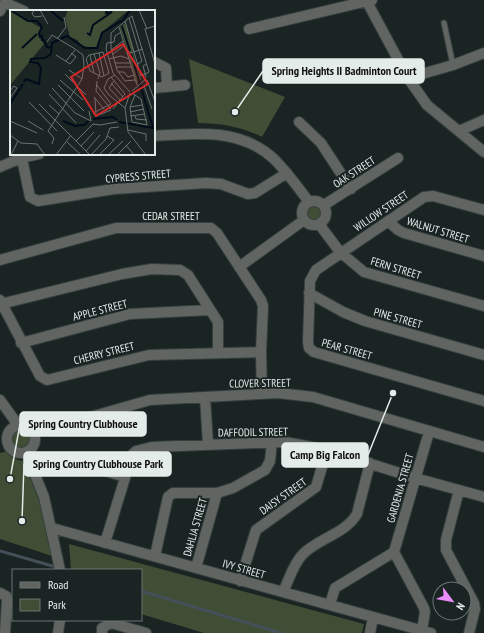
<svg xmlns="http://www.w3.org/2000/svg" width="484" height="633" font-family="'PT Sans Narrow',sans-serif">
  <rect width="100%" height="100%" fill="#192423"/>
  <path fill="#3f4e34" d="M189,59L285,97L262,137C242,127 220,123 198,123Z
    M304 213a10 10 0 1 1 20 0a10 10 0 1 1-20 0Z
    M10 439a12 12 0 1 1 24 0a12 12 0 1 1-24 0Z
    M7,451C12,458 15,460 24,461L40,503L52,556L0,539V453Z
    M69,544L364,624L362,633H204L141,614V570H71Z"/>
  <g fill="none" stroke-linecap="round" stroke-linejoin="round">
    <path stroke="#444f5a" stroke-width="3" d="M0,551L56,567
      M141,591L281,633"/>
    <defs>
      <path id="service" d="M444,23L453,65"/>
      <path id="minor" d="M366,0L408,78L427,105L484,152
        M0,11L3,5L8,4L24,11
        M249,29L372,0
        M154,62L166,68L167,87
        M408,78L453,65L484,53
        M154,88L185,85
        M299,122L321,143L351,189
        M459,131L484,120
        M154,136C195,133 241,128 274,159C287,172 298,187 309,202
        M21,154L30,197L38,201L114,189L206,183L221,184L248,194L255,193L287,173
        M0,167L21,158L39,154
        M302 213a12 12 0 1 1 24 0a12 12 0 1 1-24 0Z
        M324,205L398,158
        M484,210L433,196L424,197L316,270L310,281L308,342L309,348L314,352L484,401
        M388,221L398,230L404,233L484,256
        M319,224L340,252L364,272L484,306
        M0,260L116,228H211L217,233L261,300L263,306L261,352L262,394
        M239,267L304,220
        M309,293L343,312L365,321L484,355
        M0,300L40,376L47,380L149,355L261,352
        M1,304L122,274L152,269L180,270L188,275L218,322V352
        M21,343L130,314L210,310
        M205,397L208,444
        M0,400L18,425
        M7 439a14 14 0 1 1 28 0a14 14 0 1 1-28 0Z
        M34,433L150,400L278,393L313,397L484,447
        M26,452L44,497L60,570
        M99,469L125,477
        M459,490L446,540V550L474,603L475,609L469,633
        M52,528L431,633
        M105,543L132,455L136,451L152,447L285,442L327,450L415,478L484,497
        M394,552L424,608L425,612L422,630
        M155,556L168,497L173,493H217L233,488L265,470L270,461L272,442
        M196,568L217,493
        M240,581L256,530L316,487L327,450
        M283,592C289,580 293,564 303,554C319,538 345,534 357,514L370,463
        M0,593L6,596L7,600L5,633
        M330,604L335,588L394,552L429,432
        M58,633L60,620
        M102,633V628L111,623L146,633
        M370,633L373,617"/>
    </defs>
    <use href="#service" stroke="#35403f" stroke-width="7"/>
    <use href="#minor" stroke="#35403f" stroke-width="12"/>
    <use href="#service" stroke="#616562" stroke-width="5"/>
    <use href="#minor" stroke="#616562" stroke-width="10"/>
  </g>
  <g text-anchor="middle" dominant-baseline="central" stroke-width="4" stroke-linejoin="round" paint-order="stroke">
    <g font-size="11" fill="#e4ecea" stroke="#192423">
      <text transform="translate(354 172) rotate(-33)">OAK STREET</text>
      <text transform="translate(138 176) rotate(-5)">CYPRESS STREET</text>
      <text transform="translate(381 211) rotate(-34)">WILLOW STREET</text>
      <text x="171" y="216">CEDAR STREET</text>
      <text transform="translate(438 230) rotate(17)">WALNUT STREET</text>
      <text transform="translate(396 268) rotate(17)">FERN STREET</text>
      <text transform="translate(100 310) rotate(-14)">APPLE STREET</text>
      <text transform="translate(398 318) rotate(16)">PINE STREET</text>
      <text transform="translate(347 349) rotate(16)">PEAR STREET</text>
      <text transform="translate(104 353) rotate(-14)">CHERRY STREET</text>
      <text transform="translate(260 383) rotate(-1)">CLOVER STREET</text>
      <text transform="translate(253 432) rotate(-1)">DAFFODIL STREET</text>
      <text transform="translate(400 488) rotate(-74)">GARDENIA STREET</text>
      <text transform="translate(283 496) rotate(-35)">DAISY STREET</text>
      <text transform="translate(195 527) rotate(-74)">DAHLIA STREET</text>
      <text transform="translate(244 569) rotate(16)">IVY STREET</text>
    </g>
  </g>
  <g transform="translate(10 10)">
    <rect width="145" height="145" fill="#192423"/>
    <path d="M0,0L31,18L28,25L34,34L1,74ZM58,0H119L91,23L89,36L85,38L72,36L67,30L60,27L55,8ZM115,13L124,41L118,43L110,17ZM123,43L131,70L127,73L118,45Z" fill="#3f4e34"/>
    <path fill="none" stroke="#000c1c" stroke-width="2" d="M0,0L18,11H27L32,17L29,23L30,27L32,26V30H34L37,37L42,38M40,0L53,11M111,13L120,0M112,16L120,41M77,23L80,25L83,15L102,2L96,3L97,0M12,38L27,24M14,72L16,69L29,74L31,58L28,53L20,52L21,49L35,48L41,44L42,33L57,26L75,38H87L92,23L111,11M0,94L13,74M83,109L103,107L107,110M53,111L65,116L74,115L79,111M109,112L143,118L121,44"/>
    <path fill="none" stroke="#6a7473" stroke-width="1" d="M24,0L22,4L25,7L32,6M30,0L38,14M129,0L137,19M119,8L132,51L128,54M115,11L131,66L139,62L122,6L119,8L101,23V38L107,60L115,71L125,70M145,16L135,19L145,54M109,17L127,75M111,22L105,26L104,32L97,33L96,39L103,63L120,82M47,29L56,17L54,7M37,32L42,25L65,39L73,45L74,55L72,69L38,121M101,40L113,31M93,42L99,63L92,67L80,61L76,49L79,45ZM89,43L94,66M84,44L90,63L88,69M103,44L115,35M117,44L133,39M46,45L60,54L66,47L61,43M80,45L84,63M99,49L111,46L119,49M56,51L65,40M105,53H120M106,57H121M59,60L72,69M108,62H114L118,67L124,65M55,64L76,85M105,65L98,69L94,78L99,85L115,98M101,67L115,84L103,99M136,67L133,56L137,54M50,70L73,90M137,70L145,92M87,71L86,81L101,99M104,71L99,78L111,91M101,73L113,87M138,73L134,76L142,99M48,75L74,101M42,78L65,103L81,111L79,101M0,81L4,76L7,78L0,88M122,81L136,69M120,83L115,98L118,122L136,145M122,83L131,89L137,115L122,112L120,97L125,85M39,84L66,113M84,87L94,99M85,88L86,106L101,100M19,92L47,121M29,94L80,145M39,95L49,104M120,97L132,95M85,102L101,94L86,74M120,102L134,99M120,106L135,104M125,106L126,109L137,110M0,111L27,123M18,111L33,120M118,120L136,124V131M38,121L44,128L42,134M0,125L11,133L27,134L35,145M66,131L83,114L90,115L107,112M57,132L71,145M116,135L124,145M71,136L84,122M76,141L90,125M1,145L8,131M46,145L61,125M81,145L96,129L100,118L109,117M89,145L104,130L97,126M98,145L113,131M107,145L121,131"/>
    <path fill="#d62828" fill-opacity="0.15" stroke="#d62828" stroke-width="2" d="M113,34L138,74L86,106L61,67Z"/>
    <rect width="145" height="145" fill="none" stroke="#e4ecea" stroke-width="2"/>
  </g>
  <path fill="none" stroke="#e4ecea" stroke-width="1.5" d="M235 112L263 71M10 479L20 424M393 393L368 455M22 521L24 464"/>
  <g fill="#e4ecea" stroke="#192423" stroke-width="1.5">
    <circle cx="235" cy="112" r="4"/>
    <circle cx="10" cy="479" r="4"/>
    <circle cx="393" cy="393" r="4"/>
    <circle cx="22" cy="521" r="4"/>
  </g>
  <g fill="#e4ecea" stroke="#e4ecea" stroke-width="1.5">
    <rect x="263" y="59" width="161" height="24" rx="4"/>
    <rect x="20" y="412" width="126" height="24" rx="4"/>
    <rect x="282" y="443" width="86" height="24" rx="4"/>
    <rect x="24" y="452" width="147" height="24" rx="4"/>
  </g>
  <g font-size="12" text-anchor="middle" font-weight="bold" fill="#111">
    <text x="344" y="75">Spring Heights II Badminton Court</text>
    <text x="83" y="428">Spring Country Clubhouse</text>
    <text x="325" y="459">Camp Big Falcon</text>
    <text x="98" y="468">Spring Country Clubhouse Park</text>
  </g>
  <rect x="12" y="569" width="130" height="52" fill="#192423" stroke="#6a7473"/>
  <rect x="20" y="582" width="20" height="6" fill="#616562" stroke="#6a7473"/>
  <text x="48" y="589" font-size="12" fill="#e4ecea">Road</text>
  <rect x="20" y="599" width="20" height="12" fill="#3f4e34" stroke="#6a7473"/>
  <text x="48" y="609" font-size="12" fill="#e4ecea">Park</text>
  <g transform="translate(452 601) rotate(122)"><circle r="19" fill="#192423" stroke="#6a7473"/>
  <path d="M0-3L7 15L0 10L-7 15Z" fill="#eb8cfb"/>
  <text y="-6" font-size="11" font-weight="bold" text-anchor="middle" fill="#e4ecea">N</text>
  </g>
</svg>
